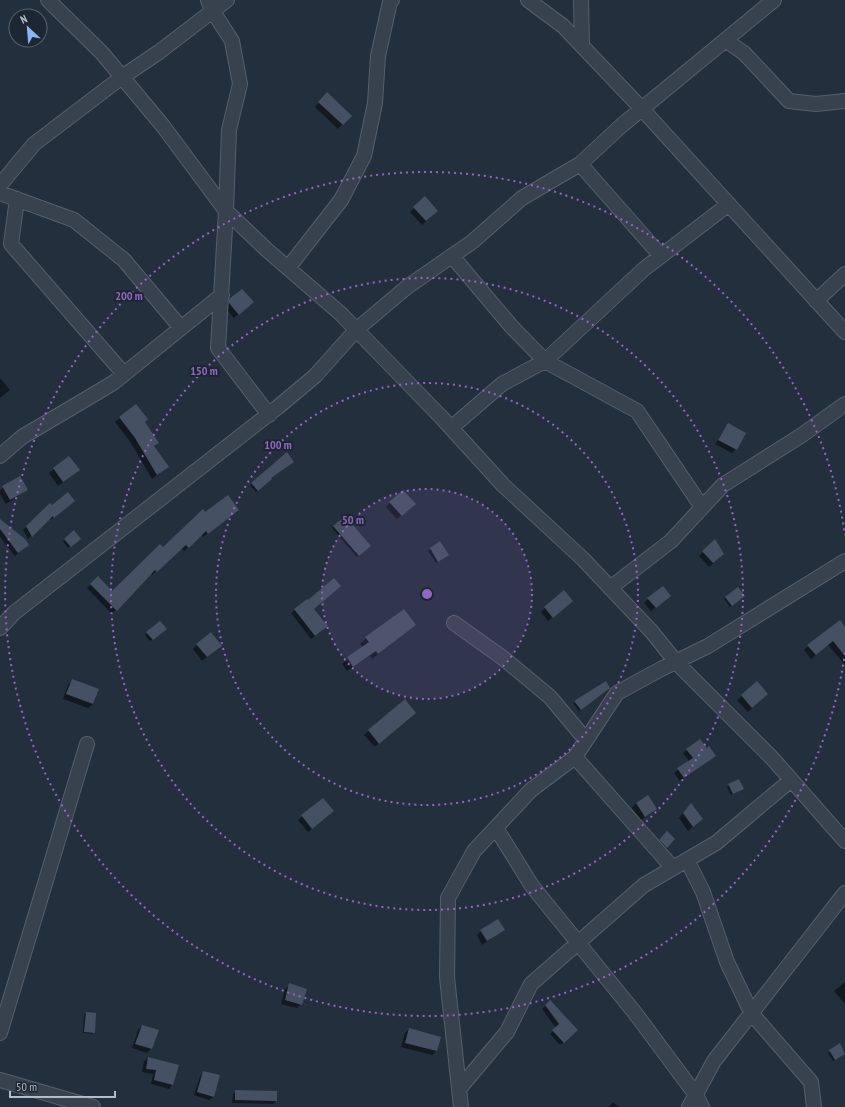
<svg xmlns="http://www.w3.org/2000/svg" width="845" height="1107" font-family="'PT Sans Narrow',sans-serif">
  <rect width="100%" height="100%" fill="#242f3e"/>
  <path fill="#0007" d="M327,94L351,116L338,129L315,107Z
    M425,198L433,215L422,225L410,212Z
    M230,300L248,306L234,318L225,308L226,305Z
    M0,378L10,390L0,398Z
    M136,406L144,422L157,443L153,447L167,467L152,479L131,443L115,422Z
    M728,424L736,449L732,453L715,444Z
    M287,454L269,481L256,492L250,485Z
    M69,457L78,470L58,486L49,473Z
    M19,477L27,490L6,504L0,494V490Z
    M390,502L411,508L397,519L386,507Z
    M70,504L50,520L49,519L28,539L23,530L50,505L52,507Z
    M205,513H234L203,537L202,534L184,551L181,548L152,575L151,573L112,614L87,588L98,578L112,592Z
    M345,517L370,546L357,557L332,528Z
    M0,521L24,548L15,556L0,537Z
    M74,532L79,538L68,548L63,541Z
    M440,543L446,556L436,563L428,551Z
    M703,552L719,558L709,567L699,556Z
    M726,597H742L730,607L724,599Z
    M648,599L665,600L651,611L644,603Z
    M567,605L548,621L541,612L545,608Z
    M295,610L323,630L311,639L291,613Z
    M160,622L164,630L150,641L145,635Z
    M415,625L372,659L370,656L347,671L342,664L363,647L360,644L366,638Z
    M845,629V665L828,645L811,659L804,650L808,646Z
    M197,645L221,646L202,661L193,649Z
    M72,680L98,690L93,704L88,708L63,699L68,685Z
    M605,683L607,689L579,711L573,703Z
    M757,683L763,698L748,712L737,700Z
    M404,701L411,717L375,747L364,735Z
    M707,749L715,756L680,781L674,773L689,761L683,753L687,750Z
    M729,785L741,790L731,795L727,787Z
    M323,799L329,815L308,832L298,820Z
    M636,803L656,809L641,820L632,808Z
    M687,808L702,819L688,831L679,818Z
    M667,832L674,839L664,849L658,842Z
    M503,930L482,945L477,935L481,931Z
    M845,982V1004L834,991Z
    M290,985L301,1004L297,1008L281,1004L285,989Z
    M546,1005L577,1030L562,1044H559L550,1034L556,1028L542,1009Z
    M86,1013L94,1032L92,1034L83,1033L84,1015Z
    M142,1026L157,1031L151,1049L147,1053L132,1048L138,1030Z
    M409,1029L440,1037L436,1051L432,1055L401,1047L405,1033Z
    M840,1045L845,1053L833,1061L828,1053Z
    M148,1058L177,1065L172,1085L169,1089L151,1084L153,1074L142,1072L144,1061Z
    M203,1072L213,1097L209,1100L194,1095L200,1076Z
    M236,1091L276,1101L273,1104L232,1103L233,1094Z
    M613,1102L619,1107H608Z"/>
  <path fill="#455162" d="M327,92L352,116L343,125L318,102Z
    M425,196L438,211L426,221L413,207Z
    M242,289L254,302L239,315L229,303V299Z
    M136,404L148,419L145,422L159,443L154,446L169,467L157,475L135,438L119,417Z
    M728,423L746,433L737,450L718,440Z
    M287,452L294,462L271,478L272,479L258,491L251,483Z
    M69,456L80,470L63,482L53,468Z
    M20,476L28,490L10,500L2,486Z
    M403,490L416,504L402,516L389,502Z
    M68,492L75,501L54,518L53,516L32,537L26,526L50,503L52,505Z
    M228,495L239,510L208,534L206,531L189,548L186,545L157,572L155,570L117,611L90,584L98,576L112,591L160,544L163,547L203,509L205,512Z
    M345,516L371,546L359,556L333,526Z
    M0,519L25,539L29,545L18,553L0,529Z
    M74,530L81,539L71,547L64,539Z
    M715,539L724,554L713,563L702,551Z
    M440,541L449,555L438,562L430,548Z
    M334,578L341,586L314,609L328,626L315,636L294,609L307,599L308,600Z
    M663,586L671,596L656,608L647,598Z
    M738,587L745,596L732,606L725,597Z
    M564,590L573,601L553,618L544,607Z
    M404,609L416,625L378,654L376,651L353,667L347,657L369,642L365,637Z
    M840,620L845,627V656L833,641L816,655L807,645Z
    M160,621L167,629L153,640L146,632Z
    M211,632L222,646L207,657L196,644Z
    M72,679L99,689L93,704L66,694Z
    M606,681L610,688L581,710L574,701Z
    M757,681L768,694L752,708L741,695Z
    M405,699L416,713L379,744L368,730Z
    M700,739L707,748L709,746L716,756L684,778L677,768L693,758L686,749Z
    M739,779L744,789L733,794L728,784Z
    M648,795L657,809L645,817L636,803Z
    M323,798L334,811L312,829L301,815Z
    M691,803L703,819L693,827L683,813Z
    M667,831L675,839L667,848L659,840Z
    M498,919L505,930L487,941L480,930Z
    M289,983L307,989L302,1005L285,1000Z
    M550,1000L578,1030L564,1043L552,1030L559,1024L545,1005Z
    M86,1012L96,1013L95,1033L84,1032Z
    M142,1025L159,1030L152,1049L135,1044Z
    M409,1028L441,1037L437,1051L405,1043Z
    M840,1043L845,1054L835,1060L829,1050Z
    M148,1057L179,1065L173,1085L154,1080L156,1070L146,1069Z
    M203,1071L220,1075L214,1097L197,1092Z
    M235,1090L277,1091V1101L235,1100Z"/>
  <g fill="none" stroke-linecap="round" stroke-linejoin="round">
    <defs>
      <path id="street" d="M48,0L102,53L163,126L226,211L267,250L341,314L442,418L503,485L583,559L652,632L676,662L772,758L845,841
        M208,0L212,10L232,41L240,84L229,130L226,211L218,348L269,415
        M528,0L563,26L642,109L845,332
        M581,0L582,46
        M725,40L744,53L789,101L816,104L845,101
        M580,164L661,256
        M0,185L34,144L122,77L159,52L227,0
        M0,193L74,220L124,260L181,328
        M17,199L11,244L124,374
        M452,256L511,326L545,361L637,411L702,507
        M288,268L341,200L364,156L375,103L378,56L390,2L392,0
        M816,301L845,274
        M451,428L502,384L545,361L644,269L729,204
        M0,456L22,437L113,383L222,295
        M610,588L671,541L723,485L802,435L845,404
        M454,623L503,658L550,697L586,740
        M0,628L14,613L278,407L315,376L356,330L407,287L472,242L522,198L580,164L621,126L774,0
        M575,757L673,868
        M496,828L532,886L635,1013L696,1095L702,1107
        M687,860L703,892L727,962L752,1014L811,1082L814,1107
        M0,1033L87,744
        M0,1080L93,1107
        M459,1089L507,1032L531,984L644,885L716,843L791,780
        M461,1107L447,977L448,898L474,851L531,790L575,757L617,693L661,669L708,646L845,561
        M689,1107L714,1061L845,893"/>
    </defs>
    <use href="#street" stroke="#565f6c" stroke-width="16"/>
    <use href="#street" stroke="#38414e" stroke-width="14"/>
  </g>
  <circle cx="427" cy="594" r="105" fill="#9266c3" fill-opacity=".12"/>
  <g fill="none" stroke="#9266c3" stroke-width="2" stroke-dasharray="2 4">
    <circle cx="427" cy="594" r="105"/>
    <circle cx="427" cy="594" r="211"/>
    <circle cx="427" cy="594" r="316"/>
    <path d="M845 653A422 422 0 1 1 845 535"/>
  </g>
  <circle cx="427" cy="594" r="6" fill="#9266c3" stroke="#1d2633" stroke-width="2"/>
  <g font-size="12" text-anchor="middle" font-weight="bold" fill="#9266c3" stroke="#1d2633" stroke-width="4" stroke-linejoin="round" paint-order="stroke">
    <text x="129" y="300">200 m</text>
    <text x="204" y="375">150 m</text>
    <text x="278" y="449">100 m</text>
    <text x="353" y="524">50 m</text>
  </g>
  <g transform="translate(28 28) rotate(334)"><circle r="19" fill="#1d2633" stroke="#59626f"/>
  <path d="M0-3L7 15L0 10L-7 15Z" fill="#8ab4f8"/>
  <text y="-6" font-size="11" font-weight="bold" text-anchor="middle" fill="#b4bcc9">N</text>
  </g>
  <path d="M10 1091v6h105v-6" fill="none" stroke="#b4bcc9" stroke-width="2"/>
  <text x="16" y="1091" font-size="12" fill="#b4bcc9" stroke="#1d2633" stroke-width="3" paint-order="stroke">50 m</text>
</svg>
